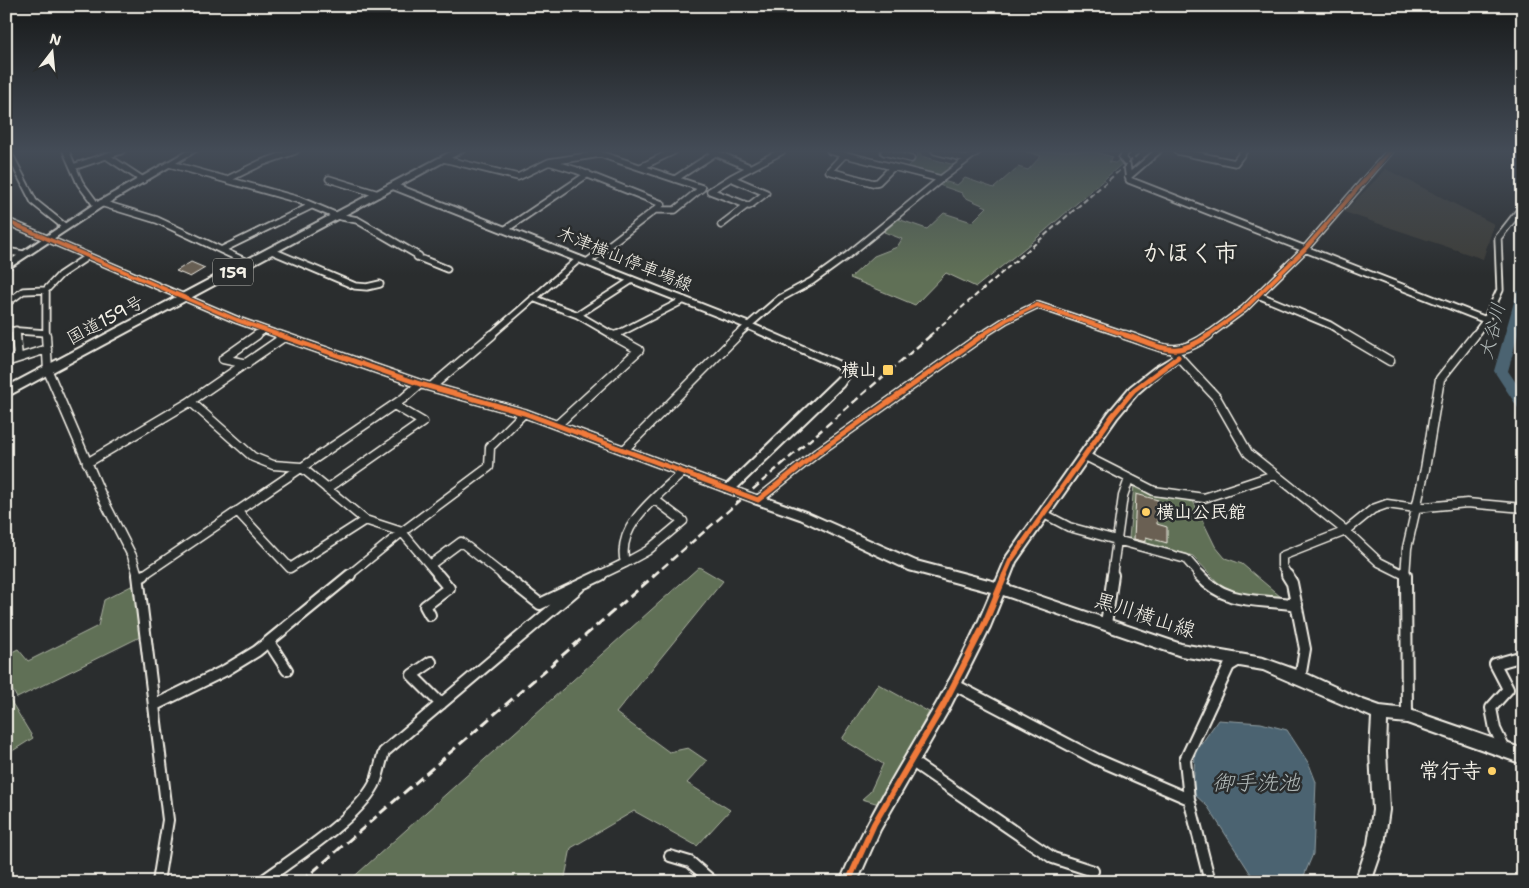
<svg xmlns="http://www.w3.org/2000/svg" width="1529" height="888" font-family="'Shantell Sans','Klee One',sans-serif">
  <rect width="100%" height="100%" fill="#2a2d2e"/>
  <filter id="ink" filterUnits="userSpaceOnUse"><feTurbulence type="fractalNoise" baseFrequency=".02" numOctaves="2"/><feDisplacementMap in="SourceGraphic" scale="10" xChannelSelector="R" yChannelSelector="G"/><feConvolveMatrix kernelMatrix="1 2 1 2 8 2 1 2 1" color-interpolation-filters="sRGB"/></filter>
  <g filter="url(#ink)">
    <path fill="#3d3d39" d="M1386,169L1494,224L1483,259L1344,212Z"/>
    <path fill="#617057" stroke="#aab0a0" d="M914,151H917L921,156L955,165L941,177L906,168L918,155Z
      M1025,151H1091L1113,157L1109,162L1115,163L1119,160L1123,163L1031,243L976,287L946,273L915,305L850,278L874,256L897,247L902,239L884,232L898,219L927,229L944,213L972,222L987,207L964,197L962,193L939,185L943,181L957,185L965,178L994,188L1018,167L1028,170L1041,156Z
      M1134,485L1155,495L1193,501L1215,546L1225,558L1242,564L1281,597L1254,598L1225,590L1193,556L1129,538Z
      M699,567L723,581L616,713L669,752L688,748L707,761L687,783L730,810L697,846L634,811L571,848L564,882H348Z
      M135,584L140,637L17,698L6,679V655L18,649L28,661L98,626L104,600Z
      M878,684L929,712L879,804L862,799L870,792L883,764L842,739Z
      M6,693L33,738L6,755Z"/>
    <path fill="#4c6471" stroke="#8f9ca1" d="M1218,720L1261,723L1287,730L1309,764L1316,782L1313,854L1303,878L1295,882H1256L1208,807L1193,793L1195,753Z"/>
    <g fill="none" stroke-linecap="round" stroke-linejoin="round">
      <path fill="#4c6471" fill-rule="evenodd" d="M1523,288V316L1508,371L1523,393V409L1518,408L1494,371L1517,292Z"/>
    </g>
    <path fill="#6a6152" stroke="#f4f1e8" d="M191,262L205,268L190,277L176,271Z
      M1136,494L1158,500L1157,524L1167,527V543L1146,537V542L1134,539Z"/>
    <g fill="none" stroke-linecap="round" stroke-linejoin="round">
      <defs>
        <path id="street-far2" d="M8,151L34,202L64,226
          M66,151L80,183L97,206
          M711,151L749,167
          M935,151L967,159
          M1127,151L1122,158L1127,164L1129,180L1486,320L1500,290L1498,238L1523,206
          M1177,151L1235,163L1244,151
          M884,152L911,159
          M844,155L829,171L873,183L878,182L893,167
          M108,157L143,180
          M444,159L518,177L549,162L600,154L590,151
          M549,162L576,170L662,204L655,210H675L702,188L600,154
          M170,164L299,200L337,216L357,220L419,256L417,257L447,269
          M73,167L121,151
          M641,167L674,151
          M1128,177L1158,151
          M731,178L766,193L749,206L710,191Z
          M731,178L782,151
          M228,179L261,163L295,151
          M329,179L378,194
          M675,179L715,153
          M941,179L978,151
          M101,203L157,220L249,263
          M6,221L237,320L282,336
          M721,225L747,205
          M506,229L588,174
          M221,250L311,206
          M6,251L23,254
          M272,251L355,286L367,287L380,284
          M587,262L655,210
          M1258,295L1330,325L1348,336
          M533,298L578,315L614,336
          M6,304L23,291L46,290
          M578,315L632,280
          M6,330L46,333V336
          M16,330V336
          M46,333V290L60,275L87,257
          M256,336L264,330
          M490,336L579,259
          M614,336L684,300
          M736,336L779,299L812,281L848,255L941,179L830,151
          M981,336L1006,320L1037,305L1129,336
          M1207,336L1244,309L1305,249L1390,151
          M1474,336L1486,320"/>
        <path id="street-far1" d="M16,335L18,358
          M46,335L48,371L104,501L132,556L138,576
          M279,335L420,384L524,413L758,500L818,452L983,335
          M1125,335C1163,347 1174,360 1209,335
          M1346,335L1390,361
          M614,336L617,335
          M1175,353L1216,397L1248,453L1346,531L1373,509L1387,504L1416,508L1467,503L1523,508
          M6,362L47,349
          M247,364L223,359L257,335
          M431,387L492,335
          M191,402L253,457L273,465L301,467L365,520L402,532L489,467L490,447L524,413
          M557,425L639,350L612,335
          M625,449L738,335
          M1085,456L1154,491L1204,498L1274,475
          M87,463L188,403L284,337
          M327,489L423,422L394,405
          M237,511L290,568L365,520
          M1044,514L1069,527L1186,559L1201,576
          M625,563L647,551L683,521L655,500
          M430,565L461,542L504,576
          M142,576L404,398L420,384
          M348,576L402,532L439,576
          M598,576L625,563C615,525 659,495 683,472
          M1112,576L1123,496L1129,479
          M1288,576L1282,566V556L1346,531L1379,562L1405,575
          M1405,576L1407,548L1425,469L1440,379L1475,335"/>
        <path id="street" d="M138,575L168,820L158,882
          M503,575L540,604L601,575
          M1199,575C1228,607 1260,598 1297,605
          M1287,575L1292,583L1305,649L1300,678
          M1406,575L1407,716
          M139,578L144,575
          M430,615L425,606L449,588L438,575
          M1106,624L1113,575
          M269,642L287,670
          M431,662L412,675L441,704
          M953,684L1096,759L1189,799
          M155,705L226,670L257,651L350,575
          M1505,750L1495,729L1491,708L1508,689L1495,664L1523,656
          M911,761L1053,858L1093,871
          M670,856L690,862L713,882
          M261,882C294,858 355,820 374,785C379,775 380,763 384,752L579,587
          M1210,882L1189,799L1185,760L1229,666L1239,660"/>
        <path id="secondary" d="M187,151H196L100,208L6,270V263L94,204Z
          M390,184H396L750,323L847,365L851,374L843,386L733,492H725L723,489L725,486L835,380L841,374L839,369L744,327L390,188Z
          M1178,354L1182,355L1183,357L1182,359L1162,372L1138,393L1117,418L1016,562L1007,585L1181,644L1263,658L1305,673L1363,700L1380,706L1407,709L1523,749V764L1407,723L1387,721L1386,752L1389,810L1384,844L1371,882H1355L1368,844L1373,810L1370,752L1372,717L1263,670L1181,656L1003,595L990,627L949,709L880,830L857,882H840C867,817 903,762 938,701C958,666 976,629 991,592L909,570L800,519L754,503L752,500L754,497L758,495L808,513L916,561L996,582L1007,556L1109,412L1130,387L1154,368Z"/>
        <path id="highway" d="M452,151H464L6,397V387Z"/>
      </defs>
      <use href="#street-far2" stroke="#f4f1e8" stroke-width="9"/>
      <use href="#street-far1" stroke="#f4f1e8" stroke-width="11"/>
      <use href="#street" stroke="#f4f1e8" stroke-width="14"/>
      <use href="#secondary" stroke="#f4f1e8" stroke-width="4"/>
      <use href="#highway" stroke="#f4f1e8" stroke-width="4"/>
      <use href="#street-far2" stroke="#2a2d2e" stroke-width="5.5"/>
      <use href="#street-far1" stroke="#2a2d2e" stroke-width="8"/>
      <use href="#street" stroke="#2a2d2e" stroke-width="10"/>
      <use href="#secondary" fill="#2a2d2e" fill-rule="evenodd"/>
      <use href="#highway" fill="#2a2d2e" fill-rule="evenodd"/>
      <path stroke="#f4f1e8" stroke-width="2" stroke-dasharray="5.5 3" stroke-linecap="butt" d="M929,336L1142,151"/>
      <path stroke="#f4f1e8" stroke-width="2.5" stroke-dasharray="8 4" stroke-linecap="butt" d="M653,576L931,335"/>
      <path stroke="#f4f1e8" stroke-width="3" stroke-dasharray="10 5" stroke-linecap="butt" d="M301,882L655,575"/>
      <defs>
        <path id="cycleway-far2" d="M6,221L237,320L282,336
          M981,336L1006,320L1037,305L1129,336
          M1207,336L1244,309L1305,249L1390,151"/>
        <path id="cycleway-far1" d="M279,335L420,384L524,413L758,500L818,452L983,335
          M1125,335C1163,347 1174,360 1209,335
          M1004,576L1011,560L1113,415L1134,390L1178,357"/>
        <path id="cycleway" d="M848,882L874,824L944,704L985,623L1005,575"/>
      </defs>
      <use href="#cycleway-far2" stroke="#2a2d2e" stroke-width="6"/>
      <use href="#cycleway-far1" stroke="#2a2d2e" stroke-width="8"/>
      <use href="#cycleway" stroke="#2a2d2e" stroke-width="9"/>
      <use href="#cycleway-far2" stroke="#f17a3a" stroke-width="4"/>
      <use href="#cycleway-far1" stroke="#f17a3a" stroke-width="5"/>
      <use href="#cycleway" stroke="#f17a3a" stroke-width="6"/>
    </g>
  </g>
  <linearGradient id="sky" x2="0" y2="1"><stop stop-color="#171919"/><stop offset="0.55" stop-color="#444c57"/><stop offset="1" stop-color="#444c57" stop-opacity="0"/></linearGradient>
  <rect width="1529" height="275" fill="url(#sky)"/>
  <g fill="#ffd166" stroke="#2a2d2e" stroke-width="2">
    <rect x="882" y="364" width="12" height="12" rx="2.5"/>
    <circle cx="1146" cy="512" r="5"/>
    <circle cx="1492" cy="771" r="5"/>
  </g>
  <g text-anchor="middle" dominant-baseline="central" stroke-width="5" stroke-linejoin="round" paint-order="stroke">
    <rect fill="#2a2d2e" stroke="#b7b6b0" stroke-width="1" x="213" y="258.5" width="40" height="27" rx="4"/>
    <g font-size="16" font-weight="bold" fill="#f4f1e8">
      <text x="233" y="272">159</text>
    </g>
    <g font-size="18" fill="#f4f1e8" stroke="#2a2d2e">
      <text transform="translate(625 259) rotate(22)">木津横山停車場線</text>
      <text transform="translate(105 320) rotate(-28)">国道159号</text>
    </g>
    <g font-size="18" font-weight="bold" fill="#f4f1e8" stroke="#2a2d2e" text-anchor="end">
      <text x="877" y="370">横山</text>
      <text x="1156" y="512" text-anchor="start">横山公民館</text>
    </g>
    <g font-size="19" font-style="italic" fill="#b1b9b8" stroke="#2a2d2e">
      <text transform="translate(1492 331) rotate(-76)">大谷川</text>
    </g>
    <g font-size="21" fill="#f4f1e8" stroke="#2a2d2e">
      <text transform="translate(1145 615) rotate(18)">黒川横山線</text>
    </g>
    <g font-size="21" font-weight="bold" fill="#f4f1e8" stroke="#2a2d2e" text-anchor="end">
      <text x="1482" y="771">常行寺</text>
    </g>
    <g font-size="22" font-style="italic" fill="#b1b9b8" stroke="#2a2d2e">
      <text x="1256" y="782">御手洗池</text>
    </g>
    <g font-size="24" font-weight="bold" fill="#f4f1e8" stroke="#2a2d2e">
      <text x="1190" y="253">かほく市</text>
    </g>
  </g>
  <rect width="1529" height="888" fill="none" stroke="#2a2d2e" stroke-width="25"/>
  <rect x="12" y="12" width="1504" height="863" fill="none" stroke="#f4f1e8" stroke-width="2" filter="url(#ink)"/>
  <g transform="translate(52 52) rotate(16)" stroke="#2a2d2e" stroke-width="4" paint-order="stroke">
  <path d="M0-4L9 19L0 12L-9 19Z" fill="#f4f1e8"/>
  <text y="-8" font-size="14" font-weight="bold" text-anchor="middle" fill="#f4f1e8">N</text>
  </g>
</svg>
